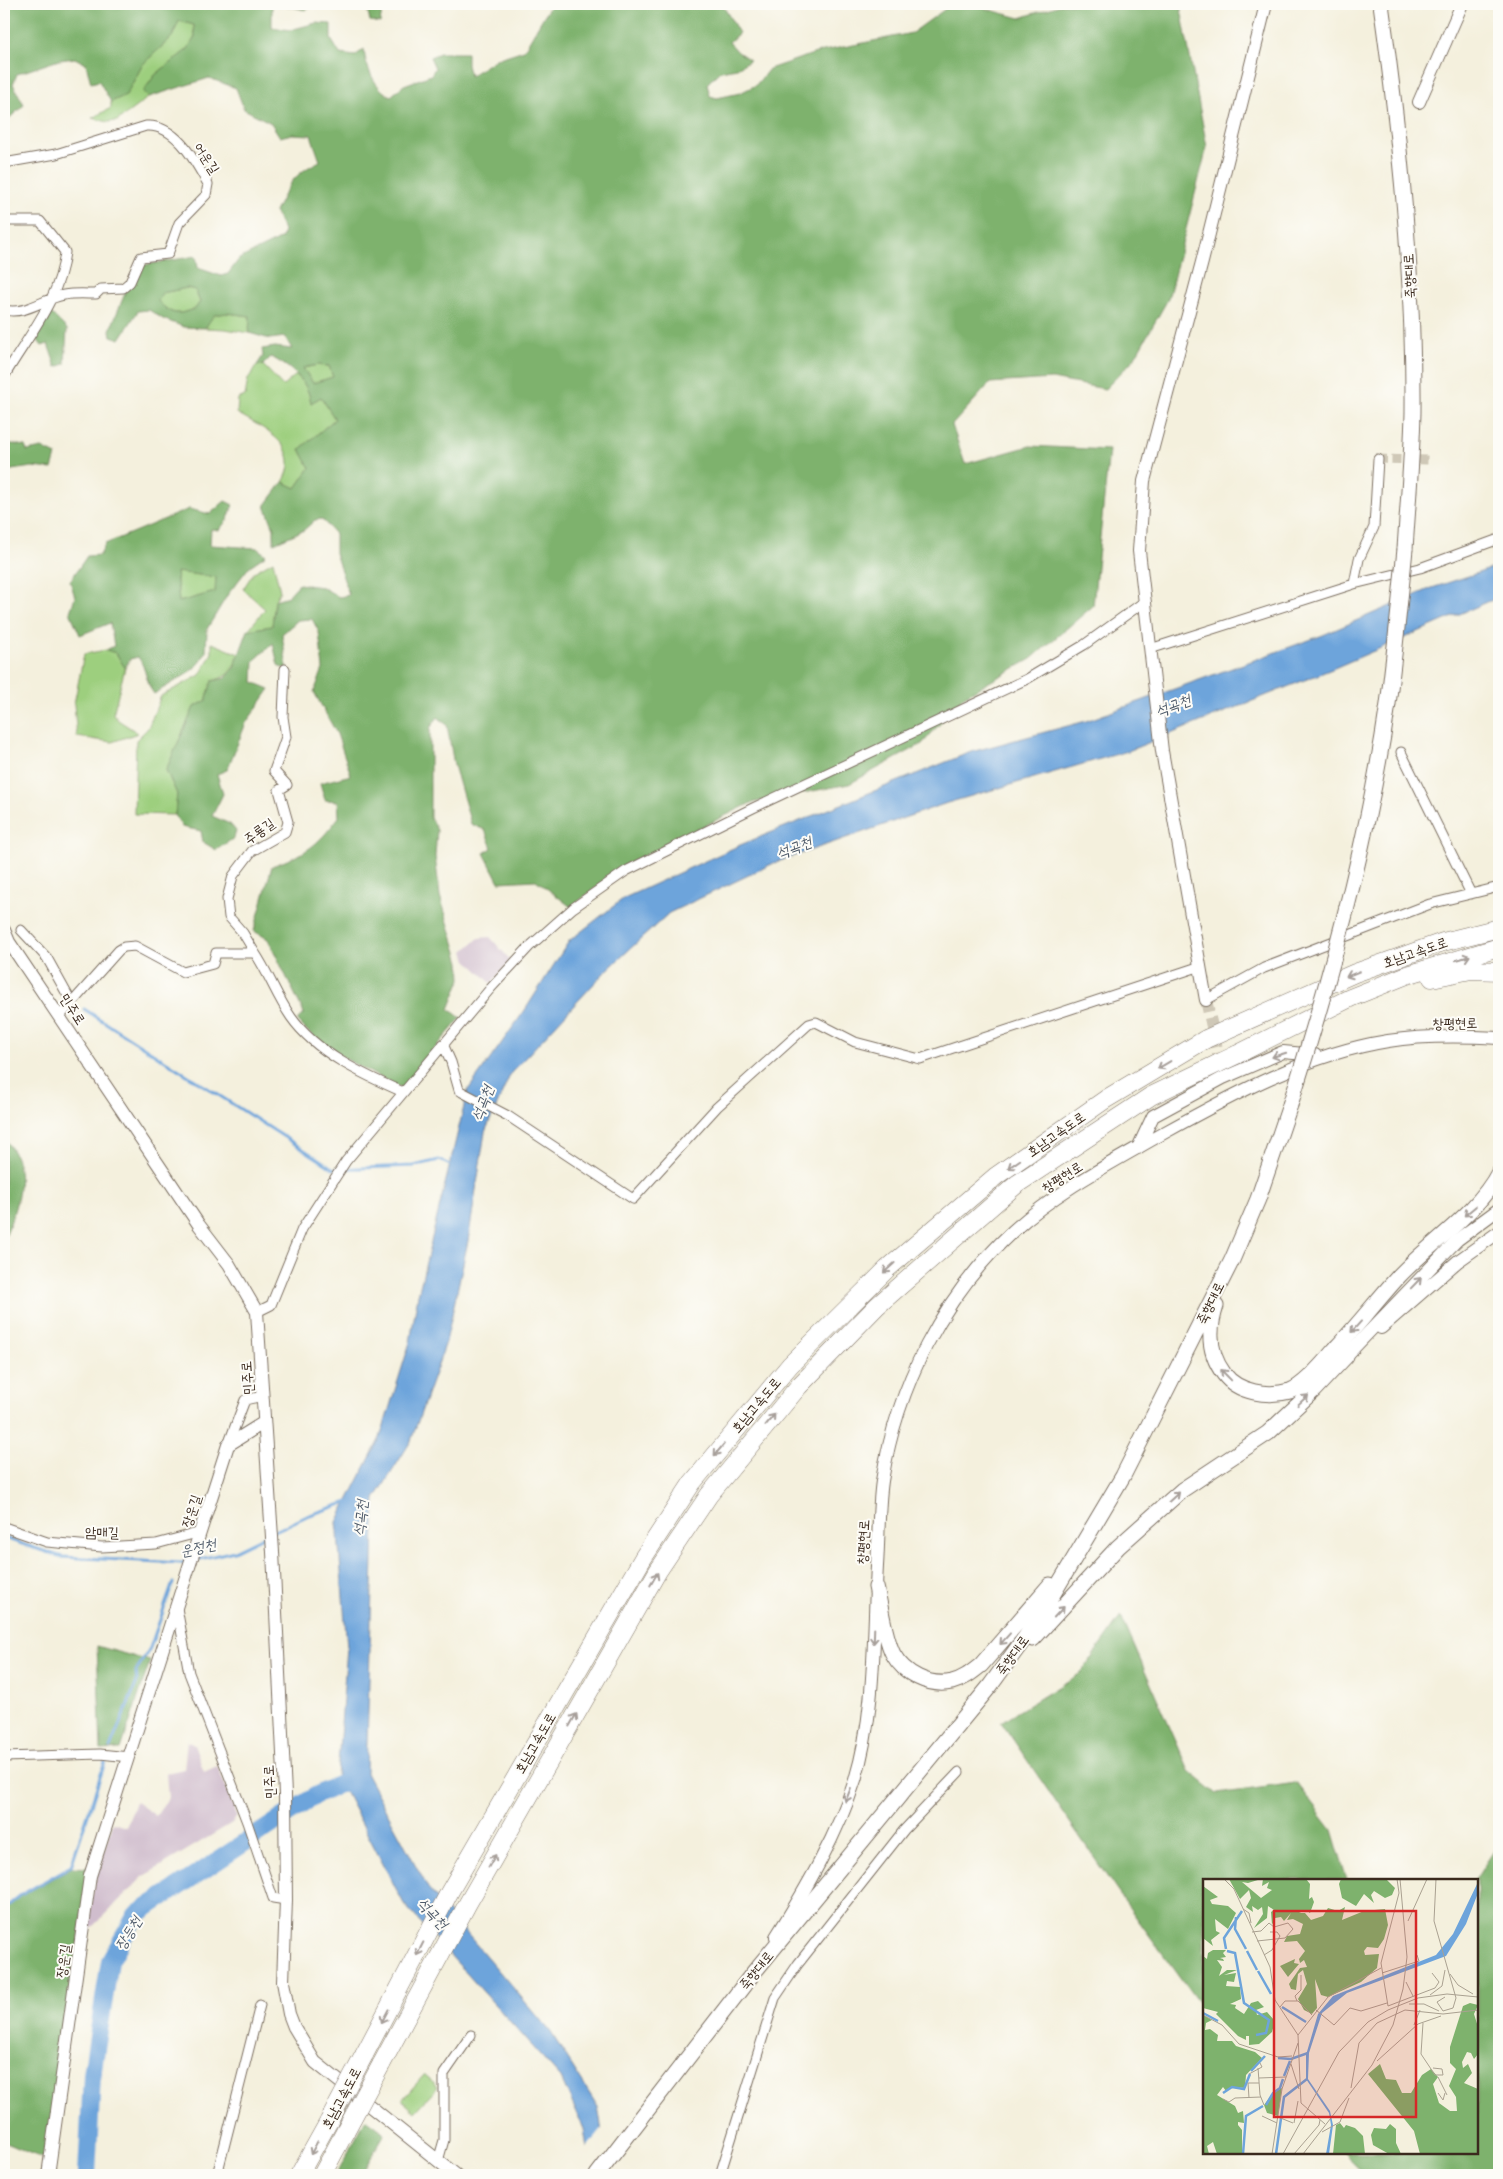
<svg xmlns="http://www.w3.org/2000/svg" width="1503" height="2179" font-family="Delius,'Poor Story',sans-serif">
  <rect width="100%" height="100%" fill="#fdfcf7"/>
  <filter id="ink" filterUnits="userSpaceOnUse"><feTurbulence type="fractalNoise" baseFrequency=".02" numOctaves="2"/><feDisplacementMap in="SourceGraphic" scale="10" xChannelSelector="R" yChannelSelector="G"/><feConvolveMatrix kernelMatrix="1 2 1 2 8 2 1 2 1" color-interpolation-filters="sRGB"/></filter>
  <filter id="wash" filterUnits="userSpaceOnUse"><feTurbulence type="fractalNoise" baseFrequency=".0096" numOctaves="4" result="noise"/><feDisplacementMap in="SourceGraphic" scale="20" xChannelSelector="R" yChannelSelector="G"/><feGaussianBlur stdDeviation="1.12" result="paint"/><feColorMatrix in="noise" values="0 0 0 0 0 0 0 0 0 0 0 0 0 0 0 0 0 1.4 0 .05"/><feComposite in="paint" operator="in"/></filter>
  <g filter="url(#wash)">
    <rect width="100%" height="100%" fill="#f4f0dd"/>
    <path fill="#d0bdcd" d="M490,937L511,961L491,983L467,960L464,951L479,938Z
      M187,1741L194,1745L204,1772L217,1766L237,1815L232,1823L144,1876L90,1929L87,1925L96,1875L113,1823L126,1827L136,1802L156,1816L168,1798L166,1773L184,1769Z"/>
    <path fill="#9dcf7e" stroke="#6c7c4e" d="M179,21L194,25L195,37L188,49L155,75L143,92L149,97L117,121L108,122L92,118L111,108V102L126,95L143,64L172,37Z
      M187,288L195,290L200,302L195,309C177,315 172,316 158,301L162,293Z
      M227,313L250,316L249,333L225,329L205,328L213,315Z
      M257,365H263L283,386L296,375C305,383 309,391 311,403L321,397L335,419L300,449L310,468L296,488L283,482C305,446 262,428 237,413L238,399L245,396L248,379Z
      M318,365L329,366L333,377L313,383L303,368Z
      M273,561L280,591L275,600L272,626L248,630L265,609L243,589L254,572Z
      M176,572L217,577L215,592L179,602Z
      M212,643L239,654C232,671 230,676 212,681L206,701L194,707L166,770L177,794L175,815L134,814L136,740L148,728L161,696L200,675L212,653Z
      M106,650L116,653L125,668L113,714L118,720L138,733L112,742L77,737L74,704L84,654Z
      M424,2075L438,2087L415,2112L402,2100Z"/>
    <path fill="#7eb26d" stroke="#5c6e46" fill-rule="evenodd" d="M4,4H318L305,10L293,7L272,5V27L290,30L316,23L331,24V39L340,54L355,56L364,49C365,65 375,90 391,96L404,85L431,75L435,68L430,57L440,53H467V65L470,76L496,59L524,50L551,4H722L739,33L729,42L738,52L750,60L737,68L720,71L707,84L710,96L717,98L740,93L756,85L769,69L819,52L912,33L952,4H968L1020,18L1063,4H1180L1207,147L1168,299L1134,359L1105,389L1052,379L990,383L952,425L965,464L1030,446L1109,450L1093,606L1031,659L964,696L922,744L849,784L751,803L625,865L571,907L536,880L499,882L484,853L492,848L485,830L471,824L454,765L447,725L438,717L430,728V818L437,830L435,856L440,896L460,962L461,979L449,1009L461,1018L401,1088C369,1072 319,1048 297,1020L304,1013L268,939L254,931L272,866C307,853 316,847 339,817L338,801L325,800L320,783L351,775L337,734L314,692L323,669L319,632L312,619L298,620L282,634L287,668H282L278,665L273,643L254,661L253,682L270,689L246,723L227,770L217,774L223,794L212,816L230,824L236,831L234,838L216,850L203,842L201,831L182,827L175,815L177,794L166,770L194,707L206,701L212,681L226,678L234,668L248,630L272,626L275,600L288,596L299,584L322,587L339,597L349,595L335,553V534L322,519L315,520L304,530L274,543V528L265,506L283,482L296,488L310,468L300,449L335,419L321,397L311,403C308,380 290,367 271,357L263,365H257L263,356L262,349L275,347L292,349L285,337L270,339L249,333L250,316L227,313L214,315L205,328L184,327L163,319L149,310L138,311L120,339L111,336L110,330L126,291L135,281L144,265L196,256L198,268L221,276L228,274L239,259L282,238L284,230L275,212C289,184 292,175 320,161L311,135L292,134L280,137L271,123L244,109L236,88L209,78L149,97L143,92L155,75L188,49L195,37L194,25L179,21L172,37L143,64L126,95L111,102L99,81L91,83L86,64L75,58L59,60L17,74L13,84L24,105L4,123ZM187,288L195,290L200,302L195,309C177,315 172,316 158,301L162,293ZM318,365L329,366L333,377L313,383L303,368Z
      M366,4H383L380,23L370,21Z
      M49,311L67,329L65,364L56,367L48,344L42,346L36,338Z
      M4,440L6,443L25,446L27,451L42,448L56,455L52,469L32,467L5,471Z
      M225,501L233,505L228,519L219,530L211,529L210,545L257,548L266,555L250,566L228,594L207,629L206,652L199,664L187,674L154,694C145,682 147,669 138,657L130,659L125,668L116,653L106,650L114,646L110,623L80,635L70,612L75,597L70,581L87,556L100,555L105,544L189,509L210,514ZM176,572L216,577L215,592L179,602Z
      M4,1137C8,1144 14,1151 16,1158C26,1182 13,1217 4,1239Z
      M1121,1616L1189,1771L1217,1794L1296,1783L1332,1830L1347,1880H1204V2008L1195,1998L1117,1891L1001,1722L1081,1673Z
      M97,1646L150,1661L121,1749L101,1750Z
      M1499,1843V2175H1366L1344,2153H1477V1880H1475Z
      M72,1867L89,1868L47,2160L4,2142V1910L21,1896Z
      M366,2119L385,2133L361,2175H336Z"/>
    <path fill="#6da4db" stroke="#54677c" d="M1499,566V597L1332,669L1128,751L947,803L774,863L669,913L604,973L511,1073L485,1132L468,1241L446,1342L411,1441L375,1499L366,1773L428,1888L550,2031L598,2107L609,2175H591L584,2129L561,2078L404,1904L337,1776L347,1647L337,1522L380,1438L410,1342L418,1295L468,1090L525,1010L569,941L624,898L740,845L971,752L1086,721L1323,635L1432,588Z"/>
    <path fill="#f4f0dd" d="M604,2126L611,2175H589L585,2150Z"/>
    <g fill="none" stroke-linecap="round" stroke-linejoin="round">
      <path stroke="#6da4db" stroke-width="3" d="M84,1009L334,1169L414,1166L439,1160L452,1166
        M275,1531L307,1516L348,1502
        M4,1538L62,1557L181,1563L187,1562
        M196,1560L234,1551L267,1535
        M110,1748L137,1682L136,1671L150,1648L173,1583
        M4,1909L21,1895L71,1866L106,1759"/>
      <path stroke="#6da4db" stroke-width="18" d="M87,2175L92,2075L110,1961L136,1915L315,1796L356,1776"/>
    </g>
  </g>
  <g filter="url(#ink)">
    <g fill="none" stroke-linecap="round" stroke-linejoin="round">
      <path stroke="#cfc8b7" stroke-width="9" stroke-dasharray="9 4.5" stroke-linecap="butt" d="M1378,459L1431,460"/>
      <path stroke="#cfc8b7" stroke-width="12" stroke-dasharray="12 6" stroke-linecap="butt" d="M1206,1000L1222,1071"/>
      <defs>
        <path id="street" d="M4,163L56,154L146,126C176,124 195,161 208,184L206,195L179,223L168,254L141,257L130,282L123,288L101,289L96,294C86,294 74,293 64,295C42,299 27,315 4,310
          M4,221H40L65,252C60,300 27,337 4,377
          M1354,584L1359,559L1374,527L1378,459
          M1150,649L1354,584L1420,568L1499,539
          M1401,752L1471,894
          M21,930L47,958L72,1003
          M255,953L243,933L229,917L227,899L233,876L252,851L285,832L288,822L279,790L287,785L274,771L286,737L283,717L285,669
          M1206,1000L1264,968L1430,904L1499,887
          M60,1016L119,950L124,947L135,946L183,972L213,964L216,953H255C269,974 277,997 291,1017C316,1053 364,1075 403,1092
          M443,1044L451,1062L459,1090L462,1092L508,1116L633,1199L717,1107L809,1024L816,1022L855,1042L920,1059L1201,966
          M257,1312L271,1305L302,1229L346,1161L490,989L529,947L573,908L626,871L753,808L1027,679L1084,645L1144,602
          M228,1445L245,1400L263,1396
          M4,1527L47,1542L102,1547L156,1544L201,1532
          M177,1608L189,1673L247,1822L273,1898L286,1900
          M4,1757L100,1754L129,1757
          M438,2161L444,2140V2074L471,2035
          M217,2175L260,2005
          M720,2175L775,1998L798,1964L904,1830L959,1772"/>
        <path id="secondary" d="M1419,102L1462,4
          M4,930L9,942L199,1225L229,1264L257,1312L273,1552L285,1794L286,1900L283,1982L289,2014L294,2027L315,2062L456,2175
          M1206,1000L1162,751L1139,551L1144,481L1202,262L1266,4
          M1138,1148L1153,1116L1223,1078L1283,1052L1315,1055
          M1381,1328L1458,1261L1499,1232
          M1346,1356L1457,1240L1499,1209
          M776,1937C806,1889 838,1834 855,1780C876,1711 873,1637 877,1566C879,1538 878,1509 882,1481C897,1386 942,1297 1013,1231C1054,1193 1111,1163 1160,1135C1232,1095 1306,1054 1388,1041C1425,1035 1463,1036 1499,1038
          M48,2175L90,1876L228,1445L263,1423"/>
        <path id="primary" d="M1381,4C1400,139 1414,275 1413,412C1412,458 1408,503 1405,549
          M1216,1306C1208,1330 1208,1353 1224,1374C1238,1393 1268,1397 1290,1391C1306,1385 1326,1360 1337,1347C1359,1324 1378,1299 1399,1276C1431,1242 1478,1213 1499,1172
          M876,1587C881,1607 884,1636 893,1654C904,1674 929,1687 952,1682C964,1679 972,1672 981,1665L1050,1585
          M1033,1639L1118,1547L1182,1490L1268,1433L1314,1390L1346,1356
          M597,2175L754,1972L990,1686L1037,1621L1123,1476L1232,1260L1258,1199L1290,1105"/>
        <path id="highway" d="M1432,978L1471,970L1499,971
          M1226,1030L1355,973L1443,942L1499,928
          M1236,1055L1350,998L1407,975L1499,947
          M364,2055L450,1891L643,1558L692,1483L790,1365L887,1269L996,1176L1106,1099L1206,1039
          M381,2065L468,1903L658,1571L709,1495L799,1386L877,1306L1017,1184L1151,1096L1219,1063
          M299,2175L329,2121
          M322,2175L346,2130"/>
      </defs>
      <use href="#street" stroke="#7c6f61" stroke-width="11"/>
      <use href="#secondary" stroke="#7c6f61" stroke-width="14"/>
      <use href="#primary" stroke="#7c6f61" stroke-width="17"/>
      <use href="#highway" stroke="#7c6f61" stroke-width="19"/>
      <use href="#street" stroke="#fff" stroke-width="9"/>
      <use href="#secondary" stroke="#fff" stroke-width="12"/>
      <use href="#primary" stroke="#fff" stroke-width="15"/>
      <use href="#highway" stroke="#fff" stroke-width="18"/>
      <defs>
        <path id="primary-bridge" d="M1290,1105C1332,974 1368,840 1388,704C1395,652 1400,600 1405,549"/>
        <path id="highway-bridge" d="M1206,1039L1226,1030
          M1219,1063L1236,1055
          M329,2121L364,2055
          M346,2130L381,2065"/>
      </defs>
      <use href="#primary-bridge" stroke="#7c6f61" stroke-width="17" stroke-linecap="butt"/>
      <use href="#highway-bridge" stroke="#7c6f61" stroke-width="19" stroke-linecap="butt"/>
      <use href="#primary-bridge" stroke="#fff" stroke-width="15"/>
      <use href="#highway-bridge" stroke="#fff" stroke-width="18"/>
    </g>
    <defs><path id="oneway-shaft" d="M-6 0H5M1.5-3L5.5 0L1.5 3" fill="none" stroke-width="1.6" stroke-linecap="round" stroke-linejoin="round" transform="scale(1.25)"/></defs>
    <g stroke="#a79f9a">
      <use href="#oneway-shaft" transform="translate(1463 958) rotate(-17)"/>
      <use href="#oneway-shaft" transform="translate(1353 974) rotate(158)"/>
      <use href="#oneway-shaft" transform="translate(1279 1055) rotate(163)"/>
      <use href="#oneway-shaft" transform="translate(1164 1065) rotate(149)"/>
      <use href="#oneway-shaft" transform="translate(1014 1164) rotate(145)"/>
      <use href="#oneway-shaft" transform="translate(1470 1211) rotate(140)"/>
      <use href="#oneway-shaft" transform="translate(889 1268) rotate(138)"/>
      <use href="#oneway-shaft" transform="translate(1416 1283) rotate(-46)"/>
      <use href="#oneway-shaft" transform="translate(1356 1327) rotate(132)"/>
      <use href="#oneway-shaft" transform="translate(1226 1375) rotate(-134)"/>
      <use href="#oneway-shaft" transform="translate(1303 1400) rotate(-43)"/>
      <use href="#oneway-shaft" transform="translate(770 1420) rotate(-50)"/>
      <use href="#oneway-shaft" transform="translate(719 1450) rotate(130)"/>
      <use href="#oneway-shaft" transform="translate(1174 1497) rotate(-42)"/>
      <use href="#oneway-shaft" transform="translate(654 1579) rotate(-60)"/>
      <use href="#oneway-shaft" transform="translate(1059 1612) rotate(-47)"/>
      <use href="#oneway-shaft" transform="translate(874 1636) rotate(92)"/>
      <use href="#oneway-shaft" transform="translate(1005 1639) rotate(132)"/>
      <use href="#oneway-shaft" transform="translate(573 1720) rotate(-60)"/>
      <use href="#oneway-shaft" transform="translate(848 1795) rotate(112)"/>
      <use href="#oneway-shaft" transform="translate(492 1861) rotate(-60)"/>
      <use href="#oneway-shaft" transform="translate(420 1949) rotate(117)"/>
      <use href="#oneway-shaft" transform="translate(385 2016) rotate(118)"/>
      <use href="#oneway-shaft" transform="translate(314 2148) rotate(118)"/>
    </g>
  </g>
  <g text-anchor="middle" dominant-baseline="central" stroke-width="4" stroke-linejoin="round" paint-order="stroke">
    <g font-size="14" fill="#3b2a1e" stroke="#fdfcf7">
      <text transform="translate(207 158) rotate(57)">어운길</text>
      <text transform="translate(1409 276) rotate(-93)">죽향대로</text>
      <text transform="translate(259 831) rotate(-36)">주룡길</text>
      <text transform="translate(1415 952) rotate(-19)">호남고속도로</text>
      <text transform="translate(73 1009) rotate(57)">민주로</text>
      <text transform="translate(1455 1023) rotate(-1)">창평현로</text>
      <text transform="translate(1056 1134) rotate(-35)">호남고속도로</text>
      <text transform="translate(1062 1177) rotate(-33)">창평현로</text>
      <text transform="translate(1210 1303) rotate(-64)">죽향대로</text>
      <text transform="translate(247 1378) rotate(-94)">민주로</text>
      <text transform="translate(756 1405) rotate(-50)">호남고속도로</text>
      <text transform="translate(191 1511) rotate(-72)">장운길</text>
      <text transform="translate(102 1532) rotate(1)">암매길</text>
      <text transform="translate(863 1542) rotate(-87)">창평현로</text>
      <text transform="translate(1012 1655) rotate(-54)">죽향대로</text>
      <text transform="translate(535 1743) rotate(-60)">호남고속도로</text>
      <text transform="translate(269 1782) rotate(-93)">민주로</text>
      <text transform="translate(63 1961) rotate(-82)">장운길</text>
      <text transform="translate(756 1970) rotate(-51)">죽향대로</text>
      <text transform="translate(341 2098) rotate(-62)">호남고속도로</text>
    </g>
    <g font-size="15" font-style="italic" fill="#4f5b6a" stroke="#fdfcf7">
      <text transform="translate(1173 705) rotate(-21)">석곡천</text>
      <text transform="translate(794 847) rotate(-21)">석곡천</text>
      <text transform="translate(482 1103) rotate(-69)">석곡천</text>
      <text transform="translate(360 1518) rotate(-84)">석곡천</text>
      <text transform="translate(198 1547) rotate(-12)">운정천</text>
      <text transform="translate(433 1913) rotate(47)">석곡천</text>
      <text transform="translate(128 1933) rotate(-58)">장등천</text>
    </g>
  </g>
  <g transform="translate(1203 1879)">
    <rect width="275" height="275" fill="#f4f0dd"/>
    <path d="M26,0H58L45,4L39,3L58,19L69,11L64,9L66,3L59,7L60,0H103L107,5L106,20L109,18L111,23L107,34L103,31L96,34H102L108,41L120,37L125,29L135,32L142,28L139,41L161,32L182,30L185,46L181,60L175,69L164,68L161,72L162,76L176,75L174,89L158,103L125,118L118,116L112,100L114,129L109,135L101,131L95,120L104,105L100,91L95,95L93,111L88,110L86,105L97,89L104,88L101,81L97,84L96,80L102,72L94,62L81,63L84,57L97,55L100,45L90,40L84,41L88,34L81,42L78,38L72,39L69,46L68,33L71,31L65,27L64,39L51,49L60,35L59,28L55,31L49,27L50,33L43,28L48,19L46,11L37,20ZM138,0H183L192,9L189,16L182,19L171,12L168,16L171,24L161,15L153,27L139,19L136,5ZM0,7L15,18L7,21L9,25L25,27L33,34L25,50L12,40L13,52L17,54L8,61L10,67L0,59ZM10,71H23L20,74L23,78L17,79L20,80L21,82L14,81L19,88L16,97L24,91H34L21,96L33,94L31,103L24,102L23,107L37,108L38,120L27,125L33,126L32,129L41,135L48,124L55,122L61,128L53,131L54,136L64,133L72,142L69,153L56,165L46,166V157H43V161L35,157L13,135L15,133L0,129V77L4,80L5,74ZM92,80L91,84L96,85L85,98L77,87ZM267,124L275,126L271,135L275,148V175L271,180L268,174L264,173L259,183L260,189L265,185L269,194L261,204L275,210V275H217L211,252L165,195L177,185L183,200L193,201L199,214H208L219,196L228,190L235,198L230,205L236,224L247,232H254L253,218L246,207L253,190L247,184V168L260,127ZM0,136L9,141L3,144L2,151L7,150L15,156L14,162H29L33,167L52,173L59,179L43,196L42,209L29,208L23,212L20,208L14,216L32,227L35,234L40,232L41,244L35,243V246L39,251V275H14L10,263L4,267L6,275H0ZM79,209L75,237L64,234L61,226L70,214ZM137,244L141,249L143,246L152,249L160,257L162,275H130L133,246ZM187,245L193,250V264L198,275H186L170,266L168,256L171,249L183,250Z" fill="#7eb26d"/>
    <path d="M275,3V14L263,45L243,77L144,114L119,134L106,174L105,200L127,232L130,246L126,275H123L128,246L126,234L103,200V176L115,135L130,117L233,76L250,55Z" fill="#6da4db"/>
    <path fill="none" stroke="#6da4db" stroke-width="2.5" d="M33,38L32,50L43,70M23,70L21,59L39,32M24,72L32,74L41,124L66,141L63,154L53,156M44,72L54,91M55,92L68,115M79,128L103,143M0,134L15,142M75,179L88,180L105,174M48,192L62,177M81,197L87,182M20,214L29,208L41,210L47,195M63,226L70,214L77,209L80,200M40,275L43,237L60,227M73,275L81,218L104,200"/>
    <path fill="none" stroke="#aaa191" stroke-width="1" d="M21,0L31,10L67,88L72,121L95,156L98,224L122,245M194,0L196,14L178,84L185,127L232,109L236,103L229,94M233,0L231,42L253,119L250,129L240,132L234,123L242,118M40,30L46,34L48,44M205,42L224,0M49,53L58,52L66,44L71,48L85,44L90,50L82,59L54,62M61,76L69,71L77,57L74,53H67M179,94L216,82L214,76M247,95L255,106L270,115M203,103L210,117M227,116L239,107L242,91M94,122L92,117L98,111V96M206,125H221L236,132M77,128L82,122H95L109,136M113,131L131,146L147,129L158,132L184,124M0,136L19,146L36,165L75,178L89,177M220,144L218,175L232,196H240L239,190L230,189M211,146L217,131M95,156L125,118L178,89M174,182L215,145L238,137M88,185L96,210M55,189L57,216L61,226M46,195L59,188L57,184M235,198L244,216M56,199L83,198M148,209L156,164L174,144L202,131L240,135L275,131M235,214L240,221L242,214M46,219L45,204H56M20,220L26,223L32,219L58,218M59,237L74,244M75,238L90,244M91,244L95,222M119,253L137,243L146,219M69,275L79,210L95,164M80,275L136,173L165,143L185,131L215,119L244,115L275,118M91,275L116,246L117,241M100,275L169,186L190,146L200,110L204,78L197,0"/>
    <path fill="#d62828" fill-opacity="0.15" stroke="#d62828" stroke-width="2.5" d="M71,32H213V238H71Z"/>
    <rect width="275" height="275" fill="none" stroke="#3b2a1e" stroke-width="2.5"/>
  </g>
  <rect width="1503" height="2179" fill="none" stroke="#fdfcf7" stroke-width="20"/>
</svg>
